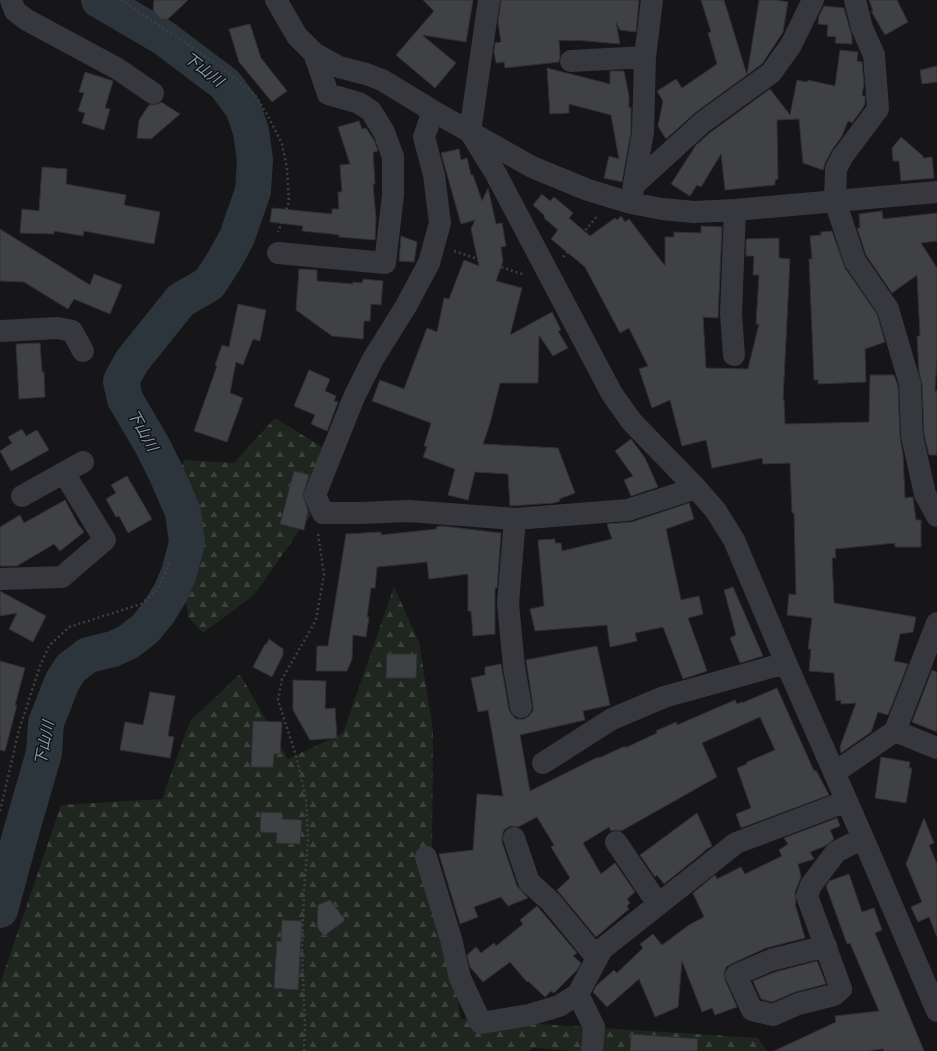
<svg xmlns="http://www.w3.org/2000/svg" width="937" height="1051" font-family="'PT Sans Narrow','Noto Sans JP',sans-serif">
  <defs>
    <pattern id="forest-firs" width="22" height="20" patternUnits="userSpaceOnUse"><rect width="22" height="20" fill="#1e261f"/><path d="M5 1l3.5 6h-7zM16 11l3.5 6h-7z" fill="#3c433d"/></pattern>
  </defs>
  <rect width="100%" height="100%" fill="#161618"/>
  <path fill="url(#forest-firs)" d="M275,418L330,452L329,491L319,506L299,531L254,595L203,633L188,617L174,508L176,483L184,460L234,463Z
    M394,587L419,642L433,730L432,853L461,1019L758,1038L767,1051H573L533,1048L529,1051H0V984L61,805L162,799L190,721L240,674L288,759L343,733Z"/>
  <g fill="none" stroke-linecap="round" stroke-linejoin="round">
    <path stroke="#2c353c" stroke-width="36" d="M0,910L22,829L44,753L46,723L62,682L71,668L88,655L113,649L128,642L145,629L158,613L171,592L179,573L187,543L183,512L166,473L152,445L125,399L121,381L132,361L181,300L209,284L224,261L237,237L253,191L255,160L251,131L243,108L225,84L164,38L99,0"/>
  </g>
  <path fill="#404145" stroke="#303034" d="M154,0H188L167,20L164,18L162,20L153,11Z
    M423,0H473L466,42L422,35L456,63L435,88L396,55L434,11Z
    M501,0H639L636,32L620,30L616,22L620,44L575,40V41L559,40L560,56L559,62L505,68L504,62L496,63L494,52L495,43L501,42L498,22Z
    M701,0H724L747,75L696,112L666,139L658,126L663,101L657,91L676,79L682,88L717,64L708,33L711,32Z
    M759,0H776L788,2L783,32L762,64L747,75Z
    M869,0H897L908,22L885,35L871,11H873Z
    M824,6L844,8L852,37V44L835,43L836,37L827,36L828,25L818,24L819,16Z
    M250,24L261,58L287,91L272,102L239,62L229,29Z
    M840,50L858,52L857,61L862,62L864,83L862,96H865V103L863,108L852,123L848,121L842,136L832,150L825,163L823,170L803,163L799,119L777,120L778,179L775,180V185L725,190L721,154L701,187L697,185L690,196L671,184L696,145L711,132L770,89L790,115L797,80L807,82L808,80L835,86Z
    M937,66V82L922,84L920,70Z
    M547,68L610,84V71H624L629,96V108L631,107V131L622,182L604,178L609,156L619,159L611,115L569,104V113L550,114Z
    M85,72L113,81L105,108L110,109L104,130L82,123L85,113L78,111L84,93L79,92Z
    M161,102L180,114L151,139L137,138L139,120L149,105L158,104Z
    M359,121L362,129L366,128L374,140L378,151L373,152L375,184H373L376,219L375,240L339,237V235L332,234L302,231L303,226L270,222L272,208L332,214V209H339L338,192H342L340,165L350,164L338,127Z
    M901,137L923,156V158L932,157L934,178L901,181L899,161H893L892,148Z
    M459,149L461,160L467,158L471,175H473L482,201L488,188L496,224L502,223L506,246L501,247L503,261L496,281L522,288L510,335L552,312L561,330L558,331L568,348L553,356L539,335L538,383H500L490,423L483,444L558,448L575,493L559,499L560,501L554,503L510,506L508,474L475,472L468,500L448,495L455,469L423,457L427,447L424,446L431,423L372,401L380,380L404,389L427,328L437,332L444,298L449,299L464,260L479,266L471,229L475,220L461,224L441,153Z
    M42,167L67,169L66,184L126,195L124,205L160,212L154,244L84,231L83,236L54,231V234L20,233L22,209L39,211Z
    M542,194L550,201L554,197L573,213L569,218L590,236L615,218L617,220L621,216L625,222L629,219L665,266V237H674V232L701,233V226L722,227L718,318L703,317L706,368L748,369L759,324H756L759,275H753L754,256H746V239L779,238V258L790,259L783,400H784L785,424L869,422L870,375H894L898,386L900,437L903,455L905,498L913,497L916,520H921V547H895V543L835,549L836,558H832L834,603L916,617L913,632L900,634L894,661L908,664L888,715L878,712L871,732L841,753L840,747L856,703L841,704V700L836,701L834,673L809,671L811,649H808L812,618L787,615L789,594L796,595L794,513H792L790,463L763,464L762,458L712,468L706,440L682,446L670,400L652,408L639,369L648,366L629,328L620,333L585,267L551,239L558,230L544,218L545,216L533,205Z
    M882,211L883,219L937,213V241L921,243L937,268V360L935,391H937V455H929L924,434L922,384L919,372L917,336H920L917,275L892,293L866,255L857,228H860L859,214Z
    M0,229L90,285L94,274L122,285L110,314L74,299L68,309L24,282L0,281Z
    M832,231L845,268L877,314L885,342L865,349L866,382L818,384V380H814L809,259H812L810,236L821,235V232Z
    M401,236L417,242L414,262L399,261Z
    M299,269L317,270V281L353,284V282L362,283L363,279L383,281L381,305L371,304L370,321H364L363,339L332,336L296,310Z
    M238,304L266,310L260,341L253,339L243,365L236,362L230,393L243,398L227,442L194,431L217,366L215,365L222,345L229,347Z
    M40,343L42,372H44L45,397L19,399L16,344Z
    M309,370L330,379L325,391L336,396L334,401L338,402L327,431L311,424L315,415L294,406Z
    M22,429L26,436L37,430L49,450L11,471L0,451L12,443L8,437Z
    M631,439L645,458L658,487L631,496L624,480L633,476L615,451Z
    M294,471L309,475L303,495L308,511L304,530L280,524Z
    M127,476L152,519L128,533L119,516L116,517L106,499L116,493L111,485Z
    M65,500L78,524L84,532L60,551L54,544L17,566H0V527L20,515L24,523Z
    M689,503L694,519L666,529L681,600L699,596L703,614L688,618L707,671L683,679L663,627L635,633L637,641L610,647L607,625L535,631L530,609L544,606L538,540L555,539V543H561L562,551L612,539L607,524L632,522Z
    M442,526L501,533L497,588H495V634L473,636L471,611H468V574L429,579L427,562L377,567L375,588H371L367,617H369L366,637L353,635L352,659L347,671H316L317,646H328L346,534L381,532V535L437,529L436,527Z
    M733,587L763,656L740,663L730,638L736,635L724,590Z
    M0,591L46,616L33,642L9,629L17,613L0,616Z
    M269,639L283,649V655L272,677L253,667L265,644L266,645Z
    M597,646L610,705L583,711L585,720L520,735L530,791L598,757L599,758L625,746V748L657,733L656,731L676,722L677,725L735,700L737,704L742,702V703L777,688L814,771L816,770L829,795L741,828L736,814L751,808L737,768L747,764V762L775,750L760,717L702,743L717,777L621,831L615,830L611,831L609,827L583,843L601,874L615,863L635,892L627,899L630,903L627,906L629,909L596,937L557,890L570,878L551,847L554,845L537,817L518,827L510,826L504,830L502,836V842L517,886L528,898L508,906L501,897L474,907L478,917L460,924L439,854L473,850L477,794L503,796L488,710L478,712L471,678L485,675V667L501,664L509,710L512,715L516,719H524L529,716L533,711V705L526,660Z
    M387,654H417L416,678H386Z
    M0,661L25,668L15,705H17L5,751L0,750Z
    M932,670L937,672V732L912,722Z
    M293,680L326,681L325,709L335,708L337,738L310,740L293,710Z
    M150,692L175,696L168,736L174,737L170,758L120,750L125,722L143,725Z
    M253,721L282,722L280,754H274L273,767H251Z
    M881,757L910,762L909,768H912L906,803L875,798Z
    M261,812L282,813V819L302,820L300,844L276,843L277,833L260,832Z
    M697,813L712,846L705,850V851L664,884L657,875L655,877L640,855Z
    M837,818L840,826L830,830L834,839L825,846L810,852L814,859L798,864L801,877L795,892L796,903L795,904L805,938L766,948L731,964L726,967L724,973L725,980L737,1007L715,1015L712,1008L702,1012L682,961L678,1007L655,1017L639,979L607,1007L593,992L596,986L614,970L617,973L643,948L640,944L653,934L662,945L689,925L704,917L693,893L715,875L717,879L741,867L745,874L782,856L779,850L788,844L784,838Z
    M924,818L934,843L929,845L937,864V937L929,917L918,922L911,907L922,902L906,864Z
    M849,874L862,912L874,908L882,930L875,933L924,1051H884L883,1049L866,1051H774L836,1022L835,1016L879,1011L850,943L847,944L826,886L829,881Z
    M330,900L345,920L324,936L317,927L318,905Z
    M537,906L577,953L573,956L581,963L577,970L554,993L551,991L545,997L528,981L527,982L510,962L483,982L470,967L467,955L476,947L481,953L494,943L496,946L523,924L520,920Z
    M282,920L302,921L298,990L274,988L277,941L281,942Z
    M817,961L826,984L795,992L772,1002L761,999L753,981L775,972Z
    M631,1034L698,1039L697,1051H630Z"/>
  <g fill="none" stroke-linecap="round" stroke-linejoin="round">
    <path stroke="#3d3f44" stroke-width="2.5" stroke-dasharray="2 3" stroke-linecap="butt" d="M121,0L224,69L255,95L268,116L282,144L287,168L289,202L278,232
      M454,251L525,275
      M563,257L598,215
      M0,811L19,730L40,666L49,646L69,627L141,604L158,589L169,563
      M304,1051L305,1023L302,955L304,890L308,842L306,799L297,759L278,700L282,679L316,620L324,575L318,533"/>
    <path stroke="#37383d" stroke-width="22" d="M11,0L15,11L27,20L118,69L153,93
      M276,0L297,36L314,53L339,67L366,74L382,80L433,111L532,167L588,190L631,203L662,209L694,212L735,210L937,192
      M489,0L470,132L496,174L612,394L632,422L696,488L716,511L734,540L786,663L863,838L937,1011
      M855,0L862,28L874,55L878,109L842,157L836,169L835,201L855,261L888,309L910,384L912,436L925,494L937,516
      M571,61L645,57
      M433,111L424,137L434,175L440,223L429,263L406,306L373,359L354,397L315,495L323,513H360L409,511L515,519L628,510L696,488
      M634,185L703,122L771,73L791,45L813,0
      M633,190L643,132L645,57L652,0
      M278,253L385,263L393,195V157L384,132L371,111L359,103L328,94L314,53
      M0,331L58,328L72,331L83,351
      M734,355L731,314L735,210
      M22,496L83,462
      M515,519L508,603L514,667L521,707
      M0,579L62,577L105,540L64,473
      M895,731L937,748
      M543,763L612,719L664,697L786,663
      M834,773L895,731L937,623
      M514,838L529,882L551,902L597,958
      M616,842L658,904
      M426,857L451,939L460,978L481,1023L529,1015L559,1006L578,994L602,949L736,843L847,801
      M826,946L771,960L736,975L752,1010L773,1015L798,1004L834,995L841,989L807,896L811,885L836,852L863,838
      M578,994L594,1027L592,1051"/>
  </g>
  <g text-anchor="middle" dominant-baseline="central" stroke-width="3" stroke-linejoin="round" paint-order="stroke">
    <g font-size="15" font-style="italic" fill="#7f9bb3" stroke="#111113">
      <text transform="translate(204 69) rotate(38)">下山川</text>
      <text transform="translate(143 430) rotate(61)">下山川</text>
      <text transform="translate(44 743) rotate(-79)">下山川</text>
    </g>
  </g>
</svg>
